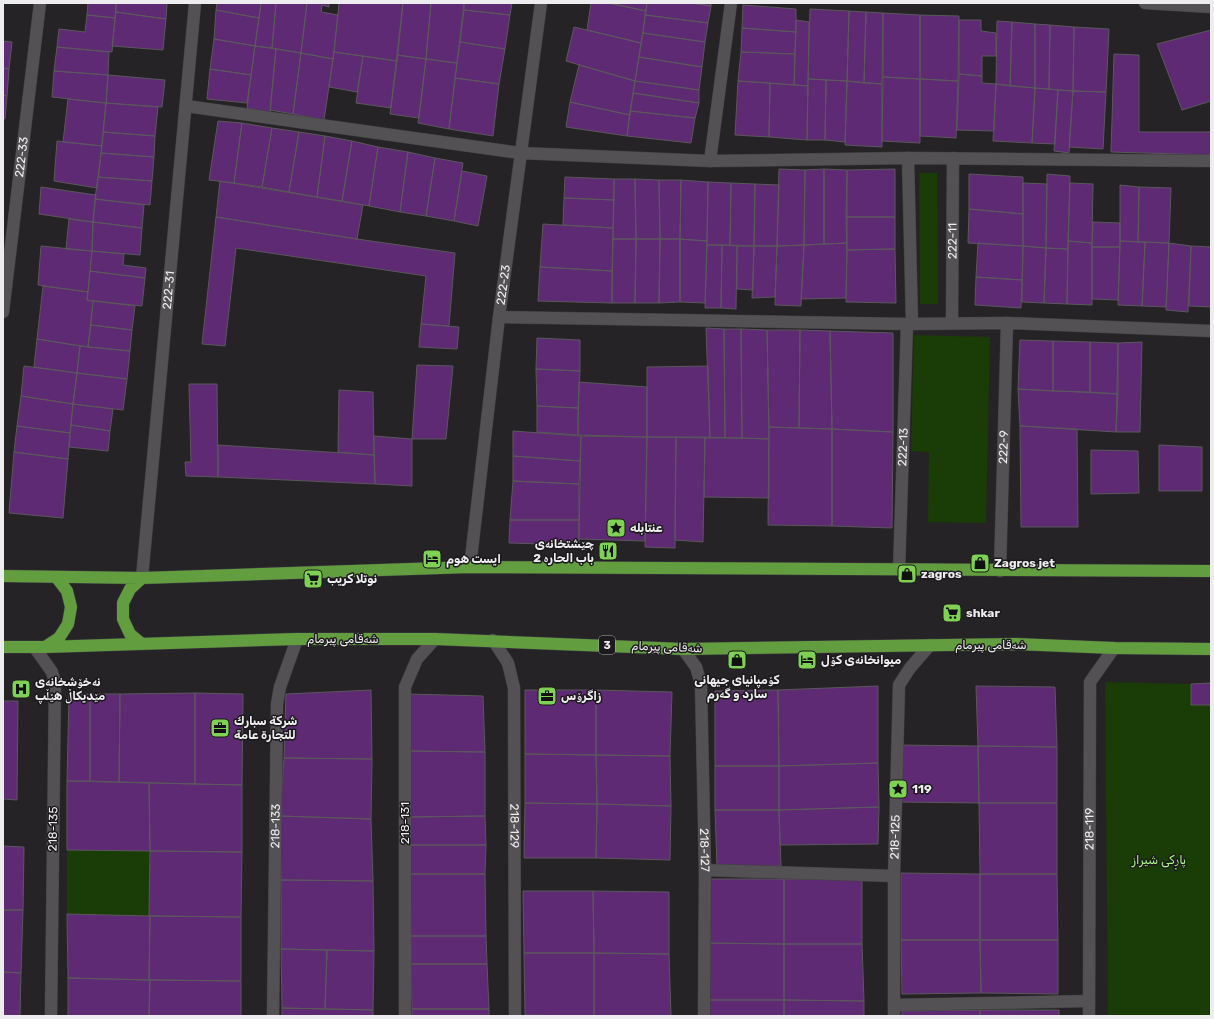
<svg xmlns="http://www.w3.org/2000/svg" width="1214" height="1019" font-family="Rubik,'Noto Naskh Arabic',sans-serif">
  <rect width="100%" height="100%" fill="#262327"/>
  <path fill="#1a3c06" d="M919,173H937L938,304H920Z
    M914,335L990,337L986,523L928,522L929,452L911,451Z
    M1105,682L1191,684V705L1211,704V1016H1108Z
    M67,850L150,851V916L67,914Z"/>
  <path fill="#5e2a73" stroke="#5b585c" d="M88,3H116L115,18L87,15Z
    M116,3H167L166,19L116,12Z
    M217,3H261L259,18L216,10Z
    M261,3H276L272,48L255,46Z
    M276,3H307L301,53L272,48Z
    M307,3H329V7L322,5L321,12L338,15L333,59L301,53Z
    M339,3H403L397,61L334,52Z
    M403,3H431L426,59L397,55Z
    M431,3H464L457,63L426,59Z
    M464,3H512L510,15L464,10Z
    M591,3H609L646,11L641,43L587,30Z
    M609,3H647L646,11Z
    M647,3H692L711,6L708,23L645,15Z
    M692,3H711V6Z
    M743,5L796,9V32L742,28Z
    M810,9L849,11L847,81L808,79Z
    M216,10L259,18L255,46L214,39Z
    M464,10L510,15L505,49L460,42Z
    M849,11L866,12L864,83L847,81Z
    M116,12L166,19L163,50L112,46Z
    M866,12L883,13L882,84L864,83Z
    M883,13L920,15V79L883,77Z
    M87,15L115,18L112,52L57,47L59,29L85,32Z
    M645,15L708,23L705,42L643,33Z
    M920,15L959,16L958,81L920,79Z
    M796,20L809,22L808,86L794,85Z
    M959,20H981V31L996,33V56H982V76L959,74Z
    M997,21L1012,22L1010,86L996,84Z
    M1012,22L1035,24V88L1010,86Z
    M1035,24L1050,25L1049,89L1035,88Z
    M1050,25L1074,27L1073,91L1049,89Z
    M574,27L641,43L635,81L566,61Z
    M1074,27L1109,29L1106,92L1073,91Z
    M742,28L796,32L795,54L741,52Z
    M1211,30V101L1182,110L1157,44Z
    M643,33L705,42L702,67L639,57Z
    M214,39L255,46L251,75L210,69Z
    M3,41L12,42L9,69L3,68Z
    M460,42L505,49L499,84L455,78Z
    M255,46L276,49L270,113L247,108Z
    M57,47L109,52L108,75L54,71Z
    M276,49L301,53L293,114L270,110Z
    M334,52L363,56L357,92L329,87Z
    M741,52L795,54L794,85L738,81Z
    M301,53L333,59L324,120L293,114Z
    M1114,54L1139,55V132H1211V155L1111,152Z
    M397,55L426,59L419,118L390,114Z
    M363,56L397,61L391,108L356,103Z
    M639,57L702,67L699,90L635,81Z
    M426,59L457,63L449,129L418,123Z
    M579,65L635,81L630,115L570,102Z
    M3,68L9,69L7,96L3,95Z
    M210,69L251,75L247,103L207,99Z
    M54,71L108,75L106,103L52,97Z
    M959,74L982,76V83L996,84L994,131L957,130Z
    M108,75L165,80L162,107L106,103Z
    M883,77L920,79V143L882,141Z
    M455,78L499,84L493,136L449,129Z
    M808,79L826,80L825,140H807Z
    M920,79L958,81L956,138L920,136Z
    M826,80L847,81L845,142L825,140Z
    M635,81L699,90V103L633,93Z
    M738,81L770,83L769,137L735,135Z
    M847,81L882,84V147L845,145Z
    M770,83L808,86L807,140L769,137Z
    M996,84L1035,88L1032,143L993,141Z
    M1035,88L1058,90L1055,144L1032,143Z
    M1058,90L1073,91L1069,153L1054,151Z
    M1073,91L1106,92L1103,149L1069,147Z
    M633,93L699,103L695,118L630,111Z
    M3,95L7,96L5,119H3Z
    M68,99L106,103L102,146L63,142Z
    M570,102L630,115L627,136L566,127Z
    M106,103L158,107L155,136L103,132Z
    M630,111L695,118L691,143L627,136Z
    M218,121L242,123L234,183L209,180Z
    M242,123L272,128L262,187L234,183Z
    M272,128L299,132L289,192L262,187Z
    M103,132L155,136L154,157L101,153Z
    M299,132L325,136L317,197L289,192Z
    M325,136L352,141L342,201L317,197Z
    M57,141L102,146L97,188L54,181Z
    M352,141L378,147L369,206L342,201Z
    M378,147L408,152L400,212L369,206Z
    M408,152L435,158L426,216L400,212Z
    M101,153L154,157L152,181L98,177Z
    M435,158L463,163L454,221L426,216Z
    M779,169L805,170L804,245L777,246Z
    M824,169L847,170V243L824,244Z
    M824,169V244L804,245L805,170Z
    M895,169V217H846L847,170Z
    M462,171L487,176L478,226L454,221Z
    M969,174L1023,177V214L969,209Z
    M1047,174L1070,176L1068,249L1046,248Z
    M98,177L152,181L150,205L95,199Z
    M565,177L614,179V200L564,198Z
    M614,179H635L636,239H613Z
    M635,179L659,180L660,239H636Z
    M659,180H681L680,239H660Z
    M681,180L708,182L707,241L680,239Z
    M220,181L363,205L357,239L216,217Z
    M708,182L731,183L730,245H707Z
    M731,183L755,184L754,246L730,245Z
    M1023,183L1047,184L1046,248L1023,246Z
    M1070,183L1093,184L1092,243L1068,241Z
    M755,184L779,185L777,246H754Z
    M1120,185L1139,187L1138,242L1120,241Z
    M41,187L96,195L93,222L39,214Z
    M1139,187L1171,188L1169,243L1138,242Z
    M564,198L614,200L613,228L563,225Z
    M95,199L144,205L142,228L93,222Z
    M969,209L1023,214V246L968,243Z
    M216,217L357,239L455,253L449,326L421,324L426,276L236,248L225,346L202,344Z
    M846,217H895V249L847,250Z
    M69,219L93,222L92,251L66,249Z
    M93,222L142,228L140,255L92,251Z
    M1093,222L1120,223V247H1092Z
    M543,224L613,228L612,271L540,267Z
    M613,239H636L635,303H612Z
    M636,239H660L659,303H635Z
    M660,239H680V302L659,303Z
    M680,239L707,241L705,303L680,302Z
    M1068,241L1092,243V305L1067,304Z
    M1120,241L1145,242L1142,306L1118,305Z
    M1145,242L1169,243L1166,307L1142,306Z
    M847,243L846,298L801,299L804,245Z
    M978,243L1023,246L1022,280L976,277Z
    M1169,243L1191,246L1188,312L1166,310Z
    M707,245H722L721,308H705Z
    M722,245L737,246L736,309L721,308Z
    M804,245L801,306L775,305L777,246Z
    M41,246L92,251L88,292L38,285Z
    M737,246H754L753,290L737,289Z
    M754,246H777L775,297L752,298Z
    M1023,246L1046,248L1044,303L1022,302Z
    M1191,246L1211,247V307L1189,306Z
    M1092,247H1120L1118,300L1092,299Z
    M1046,248L1068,249L1067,304L1044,303Z
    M895,249L896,303L846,302L847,250Z
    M92,251L124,254L123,265L146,268L145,278L90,271Z
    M540,267L612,271V303L538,301Z
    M90,271L145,278L142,306L87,300Z
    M976,277L1022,280L1021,308L975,305Z
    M43,286L88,292L87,300L93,301L88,347L37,339Z
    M93,301L135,306L132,330L91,325Z
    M421,324L459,327L457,349L419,347Z
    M91,325L132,330L130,351L88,347Z
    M706,328L724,329L725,438H710Z
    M724,329H741L742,438H725Z
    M741,329L767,330L769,439L742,438Z
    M767,330H800L799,428L769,427Z
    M800,330L830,331L832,429L799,428Z
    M830,331L893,333V432L832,429Z
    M537,338L580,340V371L536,369Z
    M37,339L80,346L77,373L34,367Z
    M1020,340L1053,341V391L1018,389Z
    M1053,341L1090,342V392L1053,391Z
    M1090,342L1118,343V394L1090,392Z
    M1142,342L1140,432H1116L1118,343Z
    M80,346L130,351L127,379L77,373Z
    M417,365L453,366L446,439H412Z
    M24,366L77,373L73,404L21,396Z
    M708,366L710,438L647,437V367Z
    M536,369L580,371L578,408L537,406Z
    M77,373L127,379L123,410L73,404Z
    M579,382L647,387V437L578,435Z
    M189,384H217L218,477L186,476L185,462H191Z
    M1018,389L1118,394L1116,432L1020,426Z
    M339,390L373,392L374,455L338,452Z
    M21,396L73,404L70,433L17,426Z
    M73,404L113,409L110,431L71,425Z
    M537,406L578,408V435L537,432Z
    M71,425L110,431L108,451L69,447Z
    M17,426L70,433L68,459L14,452Z
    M1020,426L1077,429L1078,527H1021Z
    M769,427L832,429V526L768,525Z
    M832,429L893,432L892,528L832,526Z
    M513,431L581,436L580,461L513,456Z
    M374,436L412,439V486L375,484Z
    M581,436L647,437L645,541L579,539Z
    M647,437H676L675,548L645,547Z
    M676,437H705L703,542L675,540Z
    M705,437L769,439V498L704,497Z
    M218,445L374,455L375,484L218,477Z
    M1159,445L1202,447V491H1159Z
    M1091,450L1138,451L1139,493L1091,494Z
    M14,452L68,459L63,518L9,513Z
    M513,456L580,461L579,484L513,481Z
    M513,481L579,484V520H510Z
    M510,520H579V545L509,543Z
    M1211,683V705H1191V684Z
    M878,686V763L779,766L778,690Z
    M976,686L1055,687L1057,747L978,746Z
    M371,690L372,759L284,758L286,694Z
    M525,690H596V755L525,754Z
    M596,690L672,692L670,756L596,755Z
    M778,690L779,766H715V691Z
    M195,693L243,694L242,785L195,784Z
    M195,693V784L119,782L120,694Z
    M90,694H120L119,782L90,781Z
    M90,694V781H67L69,695Z
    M408,694L483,696L485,752L408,751Z
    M3,701H18L17,800L3,799Z
    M899,745L978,746L979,803L900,802Z
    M978,746L1057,747V803H979Z
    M408,751L485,752V816L409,817Z
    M525,754L596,755L597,804L525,803Z
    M596,755L670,756L671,806L597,804Z
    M284,758L372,759L371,819L280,816Z
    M878,763L879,807L779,810V766Z
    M715,766H779V810H715Z
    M67,781L149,783L150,851L67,850Z
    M149,783L242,785V852L150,851Z
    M525,803L597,804L596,858H524Z
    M979,803H1057V874H980Z
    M597,804L671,806L670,860L596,858Z
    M879,807L878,844L780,845L779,810Z
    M715,810H779L781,866L717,867Z
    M280,816L371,819L373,881L281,880Z
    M485,816L486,845H409V817Z
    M409,845H486L485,874H410Z
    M3,846L24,847L23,910H3Z
    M150,851L242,852L241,917L149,916Z
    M901,873L980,874V940H901Z
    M410,874H485L486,936H411Z
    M980,874H1057L1058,940H980Z
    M707,879H784V944L707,943Z
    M784,879L862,880V944H784Z
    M281,880L373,881L374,951L281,949Z
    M523,891H593L594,953H524Z
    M593,891L669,892V954L594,953Z
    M3,910H23L21,973L3,972Z
    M67,914L150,916L149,980L68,978Z
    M150,916L241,917V981L149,980Z
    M411,936H486L487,964H411Z
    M901,940H980L981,993L902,994Z
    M980,940H1058V994L981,993Z
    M707,943L784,944V1000H707Z
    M784,944H862L864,1001L784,1000Z
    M281,949L327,950L325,1009L282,1008Z
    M327,950L374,951L373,1010L325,1009Z
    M524,953H594V1016L525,1015Z
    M594,953L669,954L671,1016H594Z
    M411,964H487L489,1009H412Z
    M3,972L21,973L20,1016H3Z
    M68,978L150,980L149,1016H68Z
    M150,980L241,981V1016H149Z
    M707,1000H784V1016H707Z
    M784,1000L864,1001V1016H784Z
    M282,1008L373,1010V1016H282Z
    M412,1009H489V1016H412Z
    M980,1010H1059V1016H980Z
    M980,1010V1016H902V1011Z"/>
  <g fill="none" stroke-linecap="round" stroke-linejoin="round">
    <defs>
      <g id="minor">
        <path d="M1145,3L1211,7"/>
        <path d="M186,106L520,153L710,161L908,158L1211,161"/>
        <path d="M908,158L912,324"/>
        <path d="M710,161L731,3"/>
        <path id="s1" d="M3,312L40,3"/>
        <path d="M499,317L907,324L1007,323L1211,331"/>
        <path id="s2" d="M952,323L953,158"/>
        <path id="s3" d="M470,567L499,317L541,3"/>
        <path id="s4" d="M899,570L907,324"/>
        <path id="s5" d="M1000,571L1007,323"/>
        <path id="s6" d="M142,578L195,3"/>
        <path id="s7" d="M493,640L508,663L514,688L515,1016"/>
        <path d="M35,648L52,672L55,682L51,1016"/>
        <path id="s8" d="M683,649L696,667L701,684L705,870L704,1016"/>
        <path d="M705,870L894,876"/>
        <path d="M894,1005L1089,1001"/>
        <path id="s9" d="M273,1016L277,704L280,687L297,639"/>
        <path d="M405,1016V687L417,659L435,639"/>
        <path id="s10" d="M894,1016V876L899,685L910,668L930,645"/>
        <path id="s11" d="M1089,1016L1090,682L1114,648"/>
      </g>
      <path id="trunk" d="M3,576L142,578L470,567L1211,571
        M142,644L130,634L123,619V603L130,589L142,578
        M3,647H45L297,639H435L683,649L1015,644L1114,648L1211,649
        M45,647L59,638L68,624L71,607L67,591L57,578"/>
    </defs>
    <use href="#minor" stroke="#403e41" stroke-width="13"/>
    <use href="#trunk" stroke="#403e41" stroke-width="13"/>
    <use href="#minor" stroke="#535154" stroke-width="12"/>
    <use href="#trunk" stroke="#629e3f" stroke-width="12"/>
  </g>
  <defs>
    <symbol id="sight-square" viewBox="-11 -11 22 22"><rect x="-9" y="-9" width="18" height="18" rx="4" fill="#7ed153" stroke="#1c1a1d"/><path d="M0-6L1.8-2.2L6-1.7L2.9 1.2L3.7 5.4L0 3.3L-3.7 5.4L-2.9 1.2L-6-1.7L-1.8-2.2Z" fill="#111"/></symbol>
    <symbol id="restaurant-square" viewBox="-11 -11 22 22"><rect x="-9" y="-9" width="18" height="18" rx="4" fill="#7ed153" stroke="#1c1a1d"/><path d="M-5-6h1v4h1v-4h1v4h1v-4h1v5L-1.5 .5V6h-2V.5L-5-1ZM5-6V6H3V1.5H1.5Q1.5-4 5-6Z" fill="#111"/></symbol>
    <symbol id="hotel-square" viewBox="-11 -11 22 22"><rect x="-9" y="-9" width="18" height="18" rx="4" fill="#7ed153" stroke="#1c1a1d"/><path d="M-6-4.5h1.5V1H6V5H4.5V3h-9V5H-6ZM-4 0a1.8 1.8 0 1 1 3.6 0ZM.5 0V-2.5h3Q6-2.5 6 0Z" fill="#111"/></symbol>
    <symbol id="shop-square" viewBox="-11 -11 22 22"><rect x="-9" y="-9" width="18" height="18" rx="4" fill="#7ed153" stroke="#1c1a1d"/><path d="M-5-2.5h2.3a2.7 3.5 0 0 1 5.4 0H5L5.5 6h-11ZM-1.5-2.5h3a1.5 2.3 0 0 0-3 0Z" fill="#111"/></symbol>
    <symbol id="supermarket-square" viewBox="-11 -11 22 22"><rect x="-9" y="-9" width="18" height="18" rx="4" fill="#7ed153" stroke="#1c1a1d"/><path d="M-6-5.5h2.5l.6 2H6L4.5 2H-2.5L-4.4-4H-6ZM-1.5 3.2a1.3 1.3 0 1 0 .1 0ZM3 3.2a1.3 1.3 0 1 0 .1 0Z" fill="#111"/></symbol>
    <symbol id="hospital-square" viewBox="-11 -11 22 22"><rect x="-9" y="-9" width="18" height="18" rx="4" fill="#7ed153" stroke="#1c1a1d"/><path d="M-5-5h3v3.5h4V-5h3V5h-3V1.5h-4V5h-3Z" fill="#111"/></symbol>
    <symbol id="office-square" viewBox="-11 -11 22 22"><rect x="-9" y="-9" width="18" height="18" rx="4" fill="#7ed153" stroke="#1c1a1d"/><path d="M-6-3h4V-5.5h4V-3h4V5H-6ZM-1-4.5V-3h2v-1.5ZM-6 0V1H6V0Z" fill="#111"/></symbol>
  </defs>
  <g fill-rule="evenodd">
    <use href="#sight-square" x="605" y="517" width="22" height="22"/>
    <use href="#restaurant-square" x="597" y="540" width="22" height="22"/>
    <use href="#hotel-square" x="421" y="548" width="22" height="22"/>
    <use href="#shop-square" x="969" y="552" width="22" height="22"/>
    <use href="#shop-square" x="896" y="563" width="22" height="22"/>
    <use href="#supermarket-square" x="302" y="568" width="22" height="22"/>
    <use href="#supermarket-square" x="941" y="602" width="22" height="22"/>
    <use href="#shop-square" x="726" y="649" width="22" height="22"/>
    <use href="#hotel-square" x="796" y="649" width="22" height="22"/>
    <use href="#hospital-square" x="10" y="678" width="22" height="22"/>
    <use href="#office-square" x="536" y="685" width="22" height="22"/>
    <use href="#office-square" x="209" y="717" width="22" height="22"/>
    <use href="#sight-square" x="887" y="778" width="22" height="22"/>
  </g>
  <g text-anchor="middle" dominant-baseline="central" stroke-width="3" stroke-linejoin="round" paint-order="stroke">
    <rect fill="#1c1a1d" stroke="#aeadaf" stroke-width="1" x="599" y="636" width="16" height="18" rx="3"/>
    <g font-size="11" font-weight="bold" fill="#edecee">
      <text x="607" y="645">3</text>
    </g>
    <g font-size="12" fill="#edecee" stroke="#1c1a1d">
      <text stroke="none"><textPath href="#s1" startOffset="156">222-33</textPath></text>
      <text stroke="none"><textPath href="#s2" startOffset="82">222-11</textPath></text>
      <text stroke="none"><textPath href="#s3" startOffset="284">222-23</textPath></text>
      <text stroke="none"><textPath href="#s6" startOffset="289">222-31</textPath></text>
      <text stroke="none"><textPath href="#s4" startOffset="123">222-13</textPath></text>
      <text stroke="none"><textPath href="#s5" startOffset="124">222-9</textPath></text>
      <text x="343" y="639">شەقامی پیرمام</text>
      <text x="991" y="645">شەقامی پیرمام</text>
      <text transform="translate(667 647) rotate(2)">شەقامی پیرمام</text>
      <text transform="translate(405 823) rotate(-90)">218-131</text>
      <text stroke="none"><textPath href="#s9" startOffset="190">218-133</textPath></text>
      <text stroke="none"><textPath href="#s7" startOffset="191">218-129</textPath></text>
      <text transform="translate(53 829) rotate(-89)">218-135</text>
      <text stroke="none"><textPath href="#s11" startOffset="187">218-119</textPath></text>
      <text stroke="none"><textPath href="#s10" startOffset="179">218-125</textPath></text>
      <text stroke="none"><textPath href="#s8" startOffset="206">218-127</textPath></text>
    </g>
    <g font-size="12" font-weight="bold" fill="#edecee" stroke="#1c1a1d" text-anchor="start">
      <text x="630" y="528">عنتابله</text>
      <text x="594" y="544" text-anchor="end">چێشتخانەی<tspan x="594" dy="14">باب الحارە 2</tspan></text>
      <text x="446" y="559">ايست هوم</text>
      <text x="994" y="563">Zagros jet</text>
      <text x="921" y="574">zagros</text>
      <text x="327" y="579">نوتلا كريب</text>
      <text x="966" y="613">shkar</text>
      <text x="821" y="660">میوانخانەی کۆل</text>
      <text x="737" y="680" text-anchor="middle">کۆمپانیای جیهانی<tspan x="737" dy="14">سارد و گەرم</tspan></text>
      <text x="35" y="682">نەخۆشخانەی<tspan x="35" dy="14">مێدیکاڵ هێڵپ</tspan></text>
      <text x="561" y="696">زاگرۆس</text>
      <text x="234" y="721">شركة سبارك<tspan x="234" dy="14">للتجارة عامة</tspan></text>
      <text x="912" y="789">119</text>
    </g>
    <g font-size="12" fill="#aaf487" stroke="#1c1a1d">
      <text x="1159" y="860">پاڕکی شیراز</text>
    </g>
  </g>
  <rect width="1214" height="1019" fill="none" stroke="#edecee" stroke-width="8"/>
</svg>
